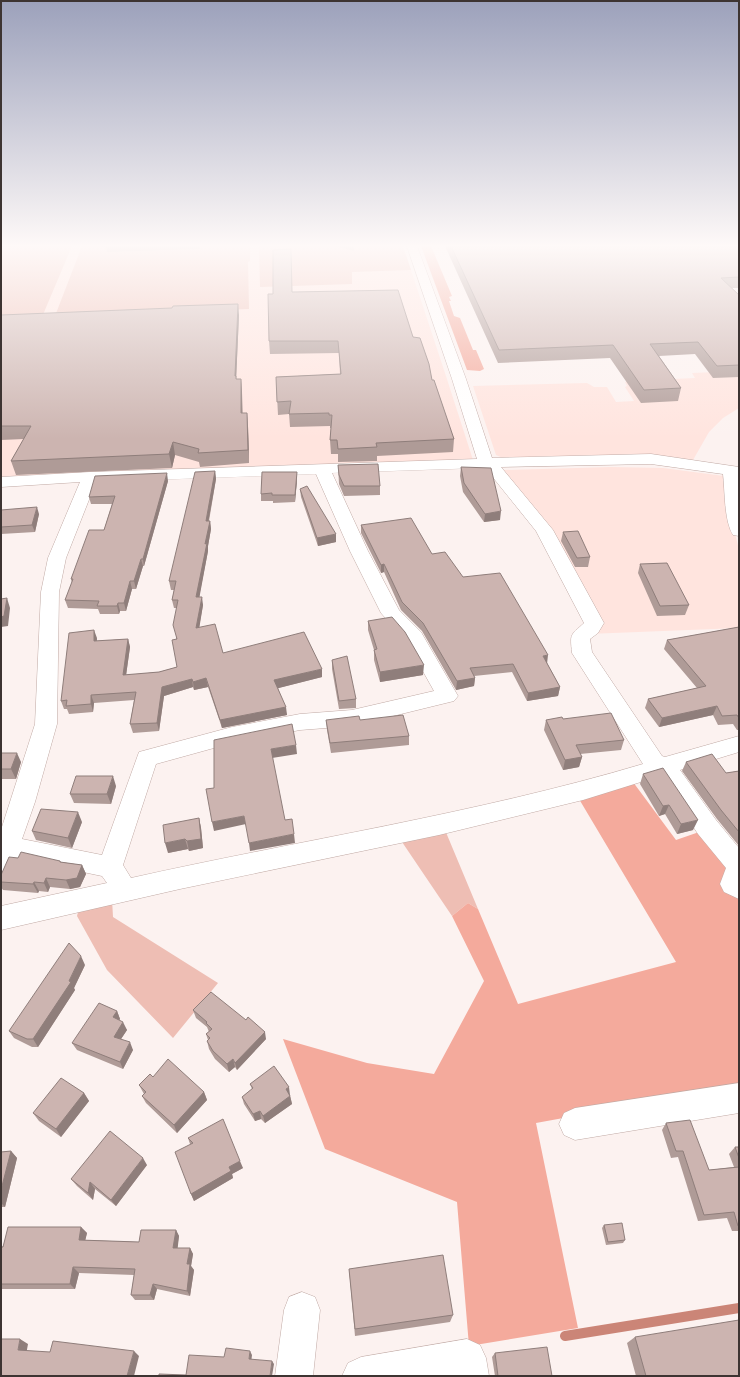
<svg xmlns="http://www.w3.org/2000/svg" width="740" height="1377" font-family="'Golos Text',sans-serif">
  <rect width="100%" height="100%" fill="#fcf2f0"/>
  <path fill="#ffe4de" d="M1,246H403L445,373L473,460L1,479Z
    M739,371V408L723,418L709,432L693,460L660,456L505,459L496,455L473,386L587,383L594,387H607L616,402L634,401L625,387L627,386L625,382L628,381L695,378L692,373Z
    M611,467L663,468L724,476L731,516L739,550V628L588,634L600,625L503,472L504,470Z"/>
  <path fill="#eebeb4" d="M1,246H72L42,317L1,319Z
    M82,246H250V261L248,262L249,309L55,316Z
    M259,246H403L411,270L352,272V284L260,287Z
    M445,830L478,909L468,903L452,916L400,839Z
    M112,899L113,917L218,983L173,1038L107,970L77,916L79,908Z"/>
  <path fill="#f4aa9c" d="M421,246H431L452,296L449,297L451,301H449L454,316L460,318L473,350H476L484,369L480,371L467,370Z
    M633,782L676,840L702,831L731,865L739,894V1086L536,1123L578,1328L469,1346L457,1202L325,1149L283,1039L367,1063L434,1074L484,981L452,916L468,903L478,909L518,1004L676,962L579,799Z"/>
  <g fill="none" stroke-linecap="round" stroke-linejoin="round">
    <path stroke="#cb8577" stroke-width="10" d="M565,1336L739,1308"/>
    <defs>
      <path id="minor" d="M407,246H417L466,379L492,458L651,454L739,467V536L733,535C724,521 725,491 723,474L651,464L501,467L553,530L604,623L598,633L590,639L592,652L662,756L665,757L739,736V752L680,770L716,820L739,848V899L724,892L720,884L726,868L698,834L660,776L583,800L439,835L180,889L1,930V906L107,883L102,876L16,858L10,872L1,875V830L35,724L41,592L48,558L80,482L1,487V477L90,472L477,459L452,379ZM482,468L491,475L536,531L584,623C570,636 570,633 572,653L643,764C475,814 301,840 131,878L123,865L156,764L232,743L300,730L352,726L454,701L458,696L421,632L399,610L368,551L332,473ZM316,474L350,551L381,613L406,641L434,691L352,710L300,714L232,727L139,752L102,855L22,839L35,802L57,724L59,592L66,558L96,482Z
        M739,1083V1113L575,1140L564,1135L559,1124L564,1113L575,1108Z
        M302,1292L315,1297L320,1310L313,1376H275L284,1310L289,1297Z
        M467,1339L480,1345L486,1358L489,1376H342L348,1363L361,1357Z"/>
    </defs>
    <use href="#minor" stroke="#c1aaa5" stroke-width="1"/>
    <use href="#minor" fill="#fff" fill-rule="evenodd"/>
  </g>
  <path fill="#af9b97" d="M1,246H17L1,247Z
    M100,246H200V249L107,252L106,247Z
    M335,246H354V251Z
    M445,246H739V288H732L739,295V377L713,378L695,354L659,356L681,388L678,401L641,403L610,358L498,363Z
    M293,292L413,337L432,380L454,439L453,452L377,456V461L338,462V454H331L330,440L331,428H330V426L290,427L289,414L278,415L276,377L340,374L339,353L270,354L269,341L273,294Z
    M1,315H239L236,379H241L242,392V413H247L248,426L249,463L200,467L199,462L175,455L172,468L16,475L11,461L24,439L1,440Z
    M338,465L380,486V495L344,496L339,484Z
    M461,467L500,520L484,522L463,492L460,476Z
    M215,471L216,479L209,521H210L211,529L208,546V551L199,597L203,605L199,627L223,653L322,677L278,688L287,715L222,728L208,687L194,690L193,687L164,696L159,731L133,733L130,724L134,700L94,703L93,712L69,714L67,709H64L61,701L97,638V641L128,639L130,647L126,675L159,672L177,667L176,639L177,608H174L172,600L174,590H171L169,581Z
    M297,480L295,502L273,503V501H261V494Z
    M168,481L144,566H143L136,589H132L126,611H120L119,614H100L98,609L68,608L65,600L72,583L71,579L104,530L112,504H91L89,497Z
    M300,489L336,542L318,546L301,497Z
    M1,510L39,514L35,532L1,534Z
    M361,525L432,554L463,577L547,663L560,687L558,696L527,701L512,672L474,676L475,678L474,686L456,690L422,631L401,610L384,572L381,573L361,533Z
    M563,532L590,557L588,567H575L561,541Z
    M640,564L689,605L685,615L657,616L638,573Z
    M368,621L423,675L380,682L374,660V650L368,630Z
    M739,627V730H737L733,724L718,725L713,715L659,727L645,708L648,699L697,688L664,649L667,640Z
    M332,660L356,699V708L339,709L332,669Z
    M563,719L624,740L621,750L580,754L582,757L579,767L563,770L544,730L546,720Z
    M326,720L409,736V745L331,753L327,730Z
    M1,753L21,762L16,779H1Z
    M686,762L726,773L739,771V846L717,819L682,771Z
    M643,774L693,830L677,834L665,814L659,816L640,784Z
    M116,786L111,804L74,803L70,794Z
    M199,818L201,828L203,848L189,851L188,849L168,853Z
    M82,822L72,848L36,840L32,831Z
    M18,858L60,861L61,862L82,865L86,874L80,887L70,889L50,887L48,892L39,891L38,893L3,890L1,887V875Z
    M85,965L74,988L75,990L38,1047H32L14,1038L9,1031Z
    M193,1010L266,1039L237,1070L235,1067L229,1072L215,1059L209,1049L207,1041L208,1040L206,1034L209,1032L207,1027L196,1018Z
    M117,1011L120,1019L119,1020L127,1030L121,1039L133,1050L123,1069L77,1050L72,1043Z
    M153,1077L204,1092L207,1100L177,1133L146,1103L142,1096L144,1094L139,1085Z
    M250,1084L290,1095L292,1104L265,1123L261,1119L255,1121L244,1104L242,1097L252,1089Z
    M84,1093L89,1101L61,1137L39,1121L33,1113Z
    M666,1123L709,1170L734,1167L729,1154L735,1147H739V1231H732L727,1218L698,1221L678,1157L671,1158L662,1130Z
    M188,1138L243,1168L232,1174L233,1178L194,1201L191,1194L190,1144Z
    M11,1151L17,1158L5,1207H1V1152Z
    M147,1165L116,1206L95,1189L93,1200L77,1186L71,1179Z
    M604,1225L625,1240L623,1243L606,1245L602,1228Z
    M81,1227L87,1233L85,1240L139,1242L176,1230L179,1236L177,1248H190L193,1254L191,1266L194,1270L190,1296L157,1289L154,1300H135L131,1295L134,1275L79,1273L75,1289H1V1247Z
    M349,1269L453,1315L450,1322L355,1336Z
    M635,1337L739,1376H636L627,1343Z
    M495,1353L552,1376H495L492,1357Z"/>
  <path fill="#8f7e7b" d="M238,304L239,315L236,381L235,376Z
    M241,379L242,392L243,427L241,413Z
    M247,413L248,426L249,463L248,450Z
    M173,442L175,455L172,468L169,454Z
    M215,471L216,479L207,529L206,521Z
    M297,472V480L295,502V495Z
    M167,473L168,481L144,566L143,559Z
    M37,507L39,514L35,532L32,525Z
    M501,511L500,520L484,522L485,514Z
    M210,521L211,529L208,546V551L198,605L196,597L205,544Z
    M336,534V542L318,546L317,538Z
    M141,559L143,566L136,589L134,581Z
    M384,564V572L381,573V565Z
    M130,581L132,589L126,611L124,603Z
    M202,597L203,605L198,636L196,628Z
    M7,598L10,608L8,626L1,627V617Z
    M118,603L120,611L119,614L117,606Z
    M94,630L97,638L96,650L94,641Z
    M128,639L130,647L125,683L123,675Z
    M548,655L547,664L543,656Z
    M424,665L423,675L380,682V672Z
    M322,669V677L275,689L274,680Z
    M206,678L208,687L194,690L193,682Z
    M475,678L474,686L456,690L457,681Z
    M192,679L193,687L164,696L159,731L157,723L162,687Z
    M560,687L558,696L527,701L528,693Z
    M91,695L94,703L93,712L91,704Z
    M717,706L713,715L659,727L662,718Z
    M286,707L287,715L222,728L220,720Z
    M296,745L297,754L272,758L271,749Z
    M17,753L21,762L16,779L11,769Z
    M582,757L579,767L563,770L565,760Z
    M113,776L116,786L111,804L107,794Z
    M669,805L665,814L659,816L663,806Z
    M78,812L82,822L72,848L68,838Z
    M244,816L246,824L214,831L212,822Z
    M199,818L201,828L203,848L189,851L187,841Z
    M698,820L693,830L677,834L681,824Z
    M294,834L295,843L250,851L249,843Z
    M185,839L188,849L168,853L165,843Z
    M82,865L86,874L80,887L70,889L66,880Z
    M46,878L50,887L48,892L44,883Z
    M34,882L39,891L38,893L33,884Z
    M81,956L85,965L74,988L75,990L38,1047L33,1039L69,981Z
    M117,1011L120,1019L116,1025L113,1017Z
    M123,1022L127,1030L117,1045L114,1037Z
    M265,1032L266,1039L237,1070L235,1063Z
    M130,1042L133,1050L123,1069L120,1062Z
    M233,1059L235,1067L229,1072L227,1064Z
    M289,1087L290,1095L287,1097L286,1089Z
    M204,1092L207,1100L177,1133L174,1125Z
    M84,1093L89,1101L61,1137L56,1129Z
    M290,1096L292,1104L265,1123L263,1116Z
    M260,1111L261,1119L255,1121L253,1114Z
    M11,1151L17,1158L5,1207L1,1203V1190Z
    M143,1158L147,1165L116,1206L111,1200Z
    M240,1161L243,1168L232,1174L233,1178L194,1201L191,1194L229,1167Z
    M90,1182L95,1189L93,1200L88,1193Z
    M81,1227L87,1233L84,1246L79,1240Z
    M176,1230L179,1236L177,1254L173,1248Z
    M190,1248L193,1254L191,1266L194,1270L190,1296L187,1291V1264Z
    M73,1267L79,1273L75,1289L70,1284Z
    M153,1284L157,1289L154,1300L150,1295Z
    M20,1339L28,1344L26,1355L18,1350Z
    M134,1351L139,1356L134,1376H127Z
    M250,1351L252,1355L251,1363L249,1359Z
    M272,1361L274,1364L272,1376H270Z"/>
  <path fill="#ccb4b0" stroke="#8f7e7b" d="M451,246H739V277L721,278L739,295V365L717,366L698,342L650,344L681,388L644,390L613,345L499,350Z
    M291,249L292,292L398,290L413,337L420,338L429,364L432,380H434L454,439L376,443L377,447L338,449L337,440H330L332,415H329V413L289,414L291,401L277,402L276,377L341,374L338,341H269L268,294H273V250Z
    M238,304L235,376H236V379H241V413H247L248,450L198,453L199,449L173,442L169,454L11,461L31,426H1V315L172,308L173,306Z
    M378,464L380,486H344L339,475L338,465Z
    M461,467L491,468L501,511L485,514L464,483Z
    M215,471L206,521H210L205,544L207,543L196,597H202L196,628L215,624L223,653L304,632L322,669L274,680L286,707L220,720L206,678L193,682L192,679L162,687L157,723L130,724L136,692L91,695V704L66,706L67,700L61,701L69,633L94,630V641L128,639L123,675L159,672L177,667L172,640L177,639L173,625L178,600H172L176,581H169L195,472Z
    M262,472H297L295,495H272V493L261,494Z
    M167,473L143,559H141L134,581H130L124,603H118L117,606H97L99,601L65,600L73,579H71L89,530H104L115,496L89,497L95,476Z
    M307,486L336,534L317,538L300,489Z
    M37,507L32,525L1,527V510Z
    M411,518L432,554L445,552L463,577L500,573L548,655L543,656L560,687L528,693L513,664L470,668L475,678L457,681L423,623L402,602L384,564L381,565L361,525Z
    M578,531L590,557L577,558L563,532Z
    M667,563L689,605L660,606L640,564Z
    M7,598L4,616L1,617V599Z
    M392,617L405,632L424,665L380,672L374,650L377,649L368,621Z
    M739,627V718L737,715L722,716L717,706L662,718L648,699L706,686L667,640Z
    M347,656L356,699L339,701L332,660Z
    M611,713L624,740L576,745L582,757L565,760L546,720L562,717L563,719Z
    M403,715L409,736L330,743L326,720L359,716L360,720Z
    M292,724L296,745L271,749L285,820L292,819L294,834L249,843L244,816L212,822L206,789L214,788V740Z
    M1,753H17L11,769H1Z
    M712,754L726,773L739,771V832L721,810L686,762Z
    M663,768L698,820L681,824L669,805L663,806L643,774Z
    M76,776H113L107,794H70Z
    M41,809L78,812L68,838L32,831Z
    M199,818L201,839L187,841L185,839L165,843L163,825Z
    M21,852L60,861V862L82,865L77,878L66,880L46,878L44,883L34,882L33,884L1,882V875L9,857L18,858Z
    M69,943L81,956L69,981L71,982L33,1039H27L9,1031Z
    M211,992L246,1020L248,1017L265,1032L235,1063L233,1059L227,1064L213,1051L207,1041L210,1038L206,1034L212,1029L206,1023L207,1022L193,1010Z
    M99,1003L117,1011L113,1017L123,1022L114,1037L130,1042L120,1062L72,1043Z
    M168,1059L204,1092L174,1125L142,1096L146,1092L139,1085L150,1074L153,1077Z
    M274,1066L289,1087L286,1089L290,1096L263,1116L260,1111L253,1114L242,1097L253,1088L250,1084Z
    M61,1078L84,1093L56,1129L33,1113Z
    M223,1119L240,1161L229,1167L231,1171L191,1194L175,1152L193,1143L188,1138Z
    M690,1120L709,1170L739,1167V1226H738L734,1212L704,1215L683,1151H676L666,1123Z
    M110,1131L143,1158L111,1200L90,1182L88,1193L71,1179Z
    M735,1147H739V1158Z
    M11,1151L1,1190V1152Z
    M622,1223L625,1240L608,1242L604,1225Z
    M8,1227H81L79,1240L139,1242L141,1230H176L173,1248H190L187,1264H190L187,1291L153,1284L150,1295H131L135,1269L73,1267L70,1284H1V1247H3Z
    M443,1255L453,1315L355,1329L349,1269Z
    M739,1320V1376H646L635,1337Z
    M1,1339H20L18,1350L50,1352L53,1341L134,1351L127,1376H1Z
    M547,1347L552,1376H498L495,1353Z
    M226,1348L250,1351L249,1359L272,1361L270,1376H159V1374L186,1375L189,1355L224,1357Z"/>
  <linearGradient id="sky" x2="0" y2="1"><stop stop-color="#9ca1bb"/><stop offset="0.56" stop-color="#fef9f8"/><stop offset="1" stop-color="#fef9f8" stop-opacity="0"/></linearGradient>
  <rect width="740" height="439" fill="url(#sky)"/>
  <rect width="740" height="1377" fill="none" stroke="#3d3432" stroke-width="4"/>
</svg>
